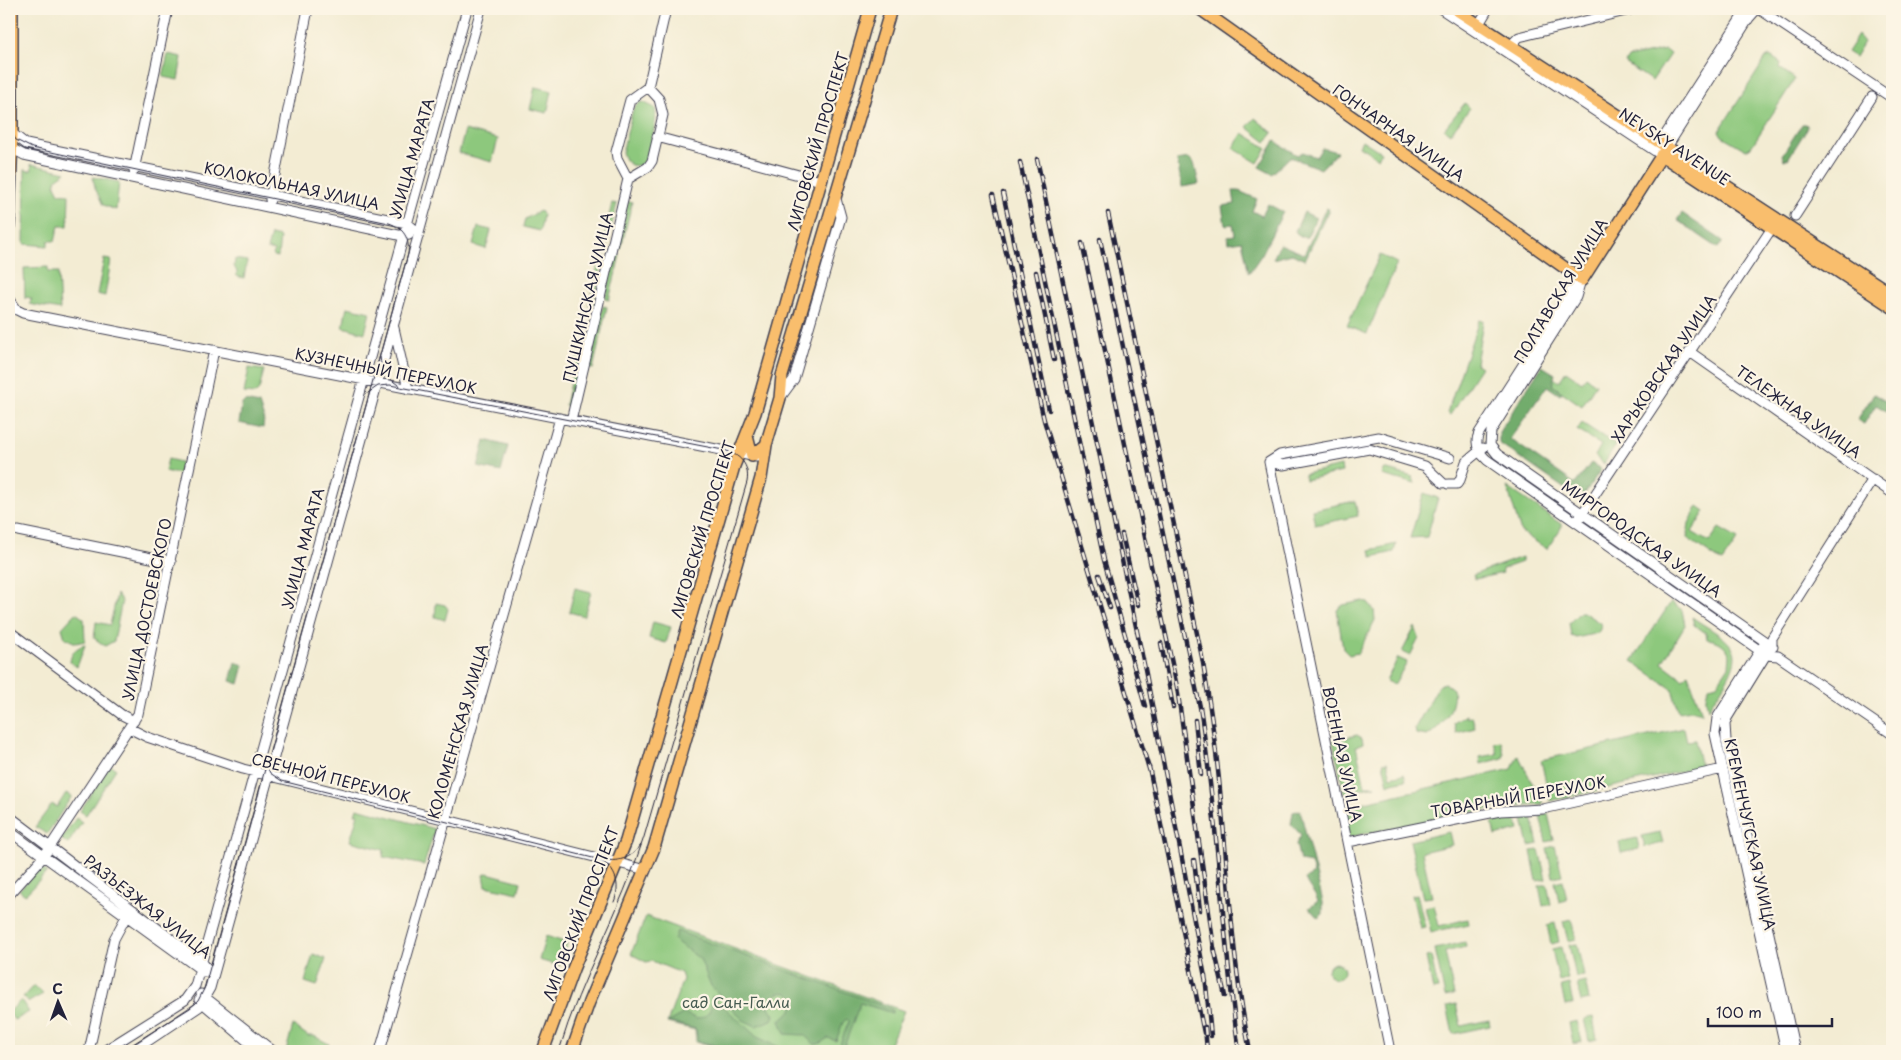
<svg xmlns="http://www.w3.org/2000/svg" width="1901" height="1060" font-family="'Playpen Sans',sans-serif">
  <rect width="100%" height="100%" fill="#fcf5e5"/>
  <filter id="ink" filterUnits="userSpaceOnUse"><feTurbulence type="fractalNoise" baseFrequency=".02" numOctaves="2"/><feDisplacementMap in="SourceGraphic" scale="10" xChannelSelector="R" yChannelSelector="G"/><feConvolveMatrix kernelMatrix="1 2 1 2 8 2 1 2 1" color-interpolation-filters="sRGB"/></filter>
  <filter id="wash" filterUnits="userSpaceOnUse"><feTurbulence type="fractalNoise" baseFrequency=".0096" numOctaves="4" result="noise"/><feDisplacementMap in="SourceGraphic" scale="20" xChannelSelector="R" yChannelSelector="G"/><feGaussianBlur stdDeviation="1.12" result="paint"/><feColorMatrix in="noise" values="0 0 0 0 0 0 0 0 0 0 0 0 0 0 0 0 0 1.4 0 .05"/><feComposite in="paint" operator="in"/></filter>
  <g filter="url(#wash)">
    <rect width="100%" height="100%" fill="#f3ecd3"/>
    <path fill="#8dc87d" stroke="#58755c" d="M1858,35L1864,42L1855,57L1847,52Z
      M1665,50L1670,54L1652,81L1625,63L1628,58Z
      M168,54L182,57L178,80L163,77Z
      M1770,56L1781,63L1780,68L1795,79L1751,147L1746,150L1722,136L1719,131L1766,58Z
      M535,87L552,91L547,113L530,109Z
      M643,102L655,108C658,116 650,157 643,163C640,166 636,166 631,165L625,160L622,153L633,109L639,103Z
      M1465,103L1470,108L1450,134L1444,129Z
      M1255,118L1273,133L1266,142L1247,127Z
      M465,130L498,139L492,162L459,153Z
      M1243,133L1267,148L1258,163L1233,148Z
      M1362,140L1381,152L1378,158L1359,146Z
      M31,164L66,172L57,178L55,185L59,193L69,194L68,226H59L55,241H48V246L24,244L25,169L28,171L32,170Z
      M93,177L119,182L116,210L103,205L95,188Z
      M628,201L632,202L621,249L617,248Z
      M612,203L617,204L607,245L603,244Z
      M540,211L543,215L540,231L523,227L525,219Z
      M478,227L491,230L486,249L473,245Z
      M271,235L280,237L278,257L273,256L274,251L267,249Z
      M601,251L605,252L593,306L589,305Z
      M615,254L620,255L609,300L605,299Z
      M1380,255L1397,263L1367,334L1347,326Z
      M104,259L111,260L105,296L97,294Z
      M235,259L247,261L244,278L236,276L237,272L234,266Z
      M48,267V272H58L60,310L29,304L32,299L27,297L25,299L24,268Z
      M603,306L607,307L593,369L588,368Z
      M347,307L370,312L365,333L343,327Z
      M1479,320L1483,321L1476,364L1481,367L1450,415L1447,413Z
      M578,348L583,349L569,406L565,405Z
      M249,368L264,370L259,390L255,394L244,393Z
      M1566,371L1582,382L1586,377L1596,384L1582,406L1552,385L1554,378L1559,382Z
      M1582,423L1616,445L1604,464L1595,456L1601,445L1577,430Z
      M168,459L181,462L179,474L165,471Z
      M1341,466L1342,472L1305,480L1304,474Z
      M1384,469L1413,477L1415,484L1382,475Z
      M1507,487L1561,524V528L1547,549L1521,532Z
      M1424,493L1438,498L1427,537L1410,538Z
      M1355,501L1358,516L1315,525L1312,510Z
      M1698,506L1705,511L1692,532L1709,542L1719,528L1738,539L1722,562L1687,538L1689,523Z
      M1396,544L1394,552L1372,557L1370,550Z
      M1522,557V562L1502,569L1503,573L1475,579L1473,575Z
      M575,588L591,592L584,616L569,612Z
      M117,594L122,601L114,641L105,646L94,638L96,622L110,625Z
      M1362,601L1367,602L1374,610L1375,620L1358,653L1349,655L1343,649L1337,610L1343,605Z
      M1671,602L1682,610L1685,625L1662,663L1683,679L1688,674L1702,713L1691,710L1679,712L1672,689L1632,661Z
      M436,603L445,605L448,609L445,620L435,617Z
      M1580,612H1583L1600,623L1601,627L1598,633L1576,638L1571,636L1569,623Z
      M76,613L84,619L85,641L76,643L65,638L62,628Z
      M1692,617C1704,626 1724,635 1732,647C1744,663 1716,695 1708,709C1705,699 1705,694 1710,686L1717,684L1729,666L1730,655C1725,644 1718,640 1707,639L1706,633L1694,625Z
      M653,622L671,627L666,643L649,638Z
      M1415,627L1419,638L1410,656L1402,652Z
      M85,645L77,667L70,662C71,653 76,647 85,645Z
      M1398,658L1407,662L1394,685L1386,681Z
      M1445,683L1453,689C1456,709 1443,725 1427,736L1416,734L1415,728L1439,685Z
      M1466,715L1467,718L1472,716L1475,728L1456,733L1454,723Z
      M1684,728L1687,741L1695,740L1701,767L1550,801L1541,760Z
      M1357,735L1362,738L1363,743L1356,746L1365,786H1375L1344,793L1333,741Z
      M1501,741L1504,754L1503,758L1481,764L1480,757L1497,754L1494,742Z
      M1518,755L1543,804L1504,806L1349,837L1343,807L1512,769Z
      M1387,762L1391,777L1404,774L1406,780L1388,784L1383,763Z
      M110,765L116,769L86,815L80,811Z
      M66,793L72,796L47,834L35,827L52,804L57,807Z
      M357,808L435,829L424,865L383,857L384,850L350,841L358,814H355Z
      M1548,814L1554,840L1546,842L1540,816Z
      M1532,817L1538,844L1529,846L1523,819Z
      M76,818L82,822L68,844L61,839Z
      M1507,819L1517,822L1519,830L1495,836L1492,823Z
      M1449,832L1452,845L1422,852L1432,897L1423,898L1410,841Z
      M1660,832L1663,843L1645,847L1642,836Z
      M1637,838L1639,849L1621,853L1619,842Z
      M1555,846L1562,875L1553,877L1547,848Z
      M1539,850L1546,879L1537,881L1531,851Z
      M41,867L47,872L25,895L19,890Z
      M487,873L521,882L518,893L486,886L484,875Z
      M1563,880L1567,900L1559,902L1555,882Z
      M1547,884L1551,904L1543,906L1539,886Z
      M1417,894L1425,927L1420,928L1412,895Z
      M1434,905L1439,926L1468,919L1469,924L1431,932L1425,907Z
      M646,916L904,1011L887,1051H734L696,1042L695,1030L667,1023L683,979L681,973L652,961L646,962L631,954Z
      M1571,919L1576,939L1568,941L1563,921Z
      M1555,923L1559,942L1551,944L1547,925Z
      M546,936L567,943L559,966L539,960Z
      M1465,942L1466,947L1445,952L1454,995L1445,997L1435,949Z
      M1577,944L1584,976L1576,977L1569,945Z
      M1561,947L1568,979L1559,981L1552,949Z
      M313,954L326,959L317,986L305,982Z
      M1431,956L1438,989L1433,990L1426,957Z
      M1328 971a8 8 0 1 1 16 0a8 8 0 1 1-16 0Z
      M1585,981L1589,1000L1581,1002L1577,983Z
      M1569,984L1573,1004L1565,1006L1561,986Z
      M34,985L43,994L29,1002L23,997Z
      M21,1000L29,1012L14,1020L9,1012Z
      M1456,1004L1461,1026L1489,1020L1490,1026L1453,1034L1447,1006Z
      M1593,1017L1597,1039L1589,1041L1584,1019Z
      M1577,1021L1582,1042L1573,1044L1569,1023Z
      M293,1025L308,1036H314L329,1044L327,1051H286Z"/>
    <path fill="#72ac6c" stroke="#4a6754" d="M1802,124H1806L1808,127L1788,159L1784,160L1782,155Z
      M1275,141L1297,155L1303,152L1316,157L1322,148L1337,152L1321,169L1290,157L1272,174L1259,167Z
      M1189,158L1194,163L1199,184L1182,187L1177,160Z
      M1233,191H1239L1257,199L1252,211L1262,216L1268,204L1283,212L1262,254L1249,273L1242,241L1229,243L1228,236L1235,235L1233,224L1225,225L1222,206L1235,204Z
      M1326,208L1329,209L1305,260L1292,254L1273,259L1280,244L1304,254Z
      M1304,212L1316,218L1307,237H1300L1295,231Z
      M1682,213L1723,241L1718,248L1677,220Z
      M1542,366L1555,374L1552,385L1562,392L1560,395L1547,386L1510,439L1575,484L1591,463L1601,469L1584,495L1572,494L1499,443V432Z
      M1874,394L1890,404L1886,411L1876,405L1864,424L1857,420Z
      M245,401L259,404L264,419L263,428L239,423L242,404Z
      M485,440L508,446L501,472L478,467Z
      M235,662L244,665L239,684L230,681Z
      M1300,810L1323,902V914L1318,918L1309,908L1318,901C1314,892 1308,887 1305,879L1314,874L1311,863L1300,861L1296,844L1301,835L1291,824L1293,812Z
      M677,931L892,1009V1013L860,1003L844,1047L856,1051H842L840,1044L849,1021L847,1019L843,1022L836,1041L828,1038L819,1044H814L804,1035L785,1034L780,1020C790,1012 801,1006 788,993C777,991 769,996 769,1007L774,1015L772,1020L756,1026L743,1020L711,986L700,959L674,940Z
      M712,996L757,1037L788,1051H738L698,1041L696,1029L668,1022L684,1013L697,1019C711,1015 711,1009 712,996Z"/>
  </g>
  <g filter="url(#ink)">
    <g fill="none" stroke-linecap="round" stroke-linejoin="round">
      <defs>
        <path id="minor" d="M1441,9L1661,155
          M1759,9L1892,98
          M1479,24L1488,9
          M1507,49L1519,37L1634,9
          M12,133L26,144L407,223L419,233
          M657,137L821,181
          M9,147L24,155L403,236L409,235
          M1660,147V143L1747,9
          M1667,147L1749,18L1757,9
          M134,170L168,9
          M628,179L648,167L652,161L663,115L659,99L648,87
          M270,200L308,9
          M1795,216L1872,97
          M1579,278L1479,433C1474,444 1478,452 1487,460L1766,655L1778,656L1892,734
          M1581,280L1576,297L1491,431L1490,445L1497,454L1773,647
          M9,298L17,310L23,313L757,457
          M394,328L408,389
          M1690,352L1892,493
          M780,398L794,379L841,217L836,199
          M571,421L628,179L617,158L616,152L630,100L648,87L666,9
          M1269,462L1390,1051
          M1443,483L1425,466L1369,449L1283,465L1269,462L1280,455L1379,437L1450,458
          M1448,484H1457L1460,480L1466,462L1483,448
          M1580,517L1772,228
          M18,531L171,562
          M9,631L122,715L134,721
          M1763,646L1717,718L1715,734L1786,1051
          M129,728L147,737L243,769L646,870
          M9,816L202,962L213,976
          M9,831L204,972
          M1348,842L1500,811L1543,809L1723,769
          M9,895L44,856L138,714L214,350
          M201,994L273,1051
          M199,1000L259,1051
          M89,1051L114,939L128,913
          M104,1051L185,1000L195,986L467,9
          M133,1051L199,1007L210,988L481,9
          M380,1051L560,418
          M1795,1051L1726,740L1725,724L1727,718L1772,645V638L1873,479"/>
        <path id="major" d="M1200,9L1582,280L1667,147
          M1455,9L1892,294
          M1661,155L1892,307
          M9,225L12,135V9
          M747,436L752,456L766,445
          M543,1051L573,969L626,841L734,466L755,413L870,9
          M572,1051L589,1002L654,848L761,478L766,445L780,398L782,376L891,9"/>
      </defs>
      <use href="#minor" stroke="#414052" stroke-width="11"/>
      <use href="#major" stroke="#414052" stroke-width="14"/>
      <use href="#minor" stroke="#fff" stroke-width="9"/>
      <use href="#major" stroke="#f9be6d" stroke-width="11"/>
      <path stroke="#22223b" stroke-width="1" d="M9,128L16,140L32,148L389,223C404,228 410,239 408,254L204,989L198,1001L190,1008L122,1051
        M380,357C381,370 388,379 400,386
        M368,393L378,386L390,385L723,450C740,454 750,465 747,482L644,837C621,910 581,977 559,1051
        M265,762L270,773L282,781L601,860C616,870 621,885 614,902
        M601,859C617,863 631,859 641,845"/>
      <defs>
        <path id="rail" d="M1037,159L1145,669L1206,982
          M1020,162L1104,560L1145,706
          M1003,193L1049,410
          M993,195L1044,420L1150,772
          M1108,213L1202,657C1210,705 1217,753 1221,801C1229,885 1233,969 1250,1051
          M1100,239L1200,707C1218,821 1222,937 1239,1051
          M1082,243L1177,687L1214,948L1225,996
          M1036,272L1054,360
          M1122,534L1138,605
          M1099,575L1110,608
          M1161,643L1173,707
          M1195,720L1201,775
          M1149,767L1204,1033
          M1194,860L1200,910
          M1205,975L1211,1036
          M1205,1027L1207,1051"/>
      </defs>
      <use href="#rail" stroke="#22223b" stroke-width="4.5"/>
      <use href="#rail" stroke="#fcf5e5" stroke-width="2.5" stroke-dasharray="8" stroke-linecap="butt"/>
    </g>
  </g>
  <g text-anchor="middle" dominant-baseline="central" stroke-width="4.5" stroke-linejoin="round" paint-order="stroke">
    <g font-size="15" fill="#22223b" stroke="#fcf5e5">
      <text transform="translate(1399 132) rotate(35)">ГОНЧАРНАЯ УЛИЦА</text>
      <text transform="translate(817 141) rotate(-74)">ЛИГОВСКИЙ ПРОСПЕКТ</text>
      <text transform="translate(1675 146) rotate(33)">NEVSKY AVENUE</text>
      <text transform="translate(411 158) rotate(-74)">УЛИЦА МАРАТА</text>
      <text transform="translate(292 185) rotate(12)">КОЛОКОЛЬНАЯ УЛИЦА</text>
      <text transform="translate(1560 290) rotate(-59)">ПОЛТАВСКАЯ УЛИЦА</text>
      <text transform="translate(587 297) rotate(-77)">ПУШКИНСКАЯ УЛИЦА</text>
      <text transform="translate(1663 368) rotate(-56)">ХАРЬКОВСКАЯ УЛИЦА</text>
      <text transform="translate(386 370) rotate(11)">КУЗНЕЧНЫЙ ПЕРЕУЛОК</text>
      <text transform="translate(1799 411) rotate(35)">ТЕЛЕЖНАЯ УЛИЦА</text>
      <text transform="translate(702 529) rotate(-73)">ЛИГОВСКИЙ ПРОСПЕКТ</text>
      <text transform="translate(1642 538) rotate(35)">МИРГОРОДСКАЯ УЛИЦА</text>
      <text transform="translate(302 548) rotate(-75)">УЛИЦА МАРАТА</text>
      <text transform="translate(146 609) rotate(-78)">УЛИЦА ДОСТОЕВСКОГО</text>
      <text transform="translate(457 731) rotate(-74)">КОЛОМЕНСКАЯ УЛИЦА</text>
      <text transform="translate(1343 754) rotate(78)">ВОЕННАЯ УЛИЦА</text>
      <text transform="translate(331 777) rotate(14)">СВЕЧНОЙ ПЕРЕУЛОК</text>
      <text transform="translate(1518 796) rotate(-10)">ТОВАРНЫЙ ПЕРЕУЛОК</text>
      <text transform="translate(1751 834) rotate(78)">КРЕМЕНЧУГСКАЯ УЛИЦА</text>
      <text transform="translate(148 906) rotate(38)">РАЗЪЕЗЖАЯ УЛИЦА</text>
      <text transform="translate(580 913) rotate(-69)">ЛИГОВСКИЙ ПРОСПЕКТ</text>
    </g>
    <g font-size="15" fill="#475c52" stroke="#fcf5e5">
      <text x="736" y="1001">сад Сан-Галли</text>
    </g>
  </g>
  <rect width="1901" height="1060" fill="none" stroke="#fcf5e5" stroke-width="30"/>
  <g transform="translate(58 1002) rotate(358)" stroke="#fcf5e5" stroke-width="4" paint-order="stroke">
  <path d="M0-4L9 19L0 12L-9 19Z" fill="#22223b"/>
  <text y="-8" font-size="14" font-weight="bold" text-anchor="middle" fill="#22223b">С</text>
  </g>
  <path d="M1708 1018v8h124v-8" fill="none" stroke="#22223b" stroke-width="2.5"/>
  <text x="1716" y="1018" font-size="15" fill="#22223b" stroke="#fcf5e5" stroke-width="4" paint-order="stroke">100 m</text>
</svg>
